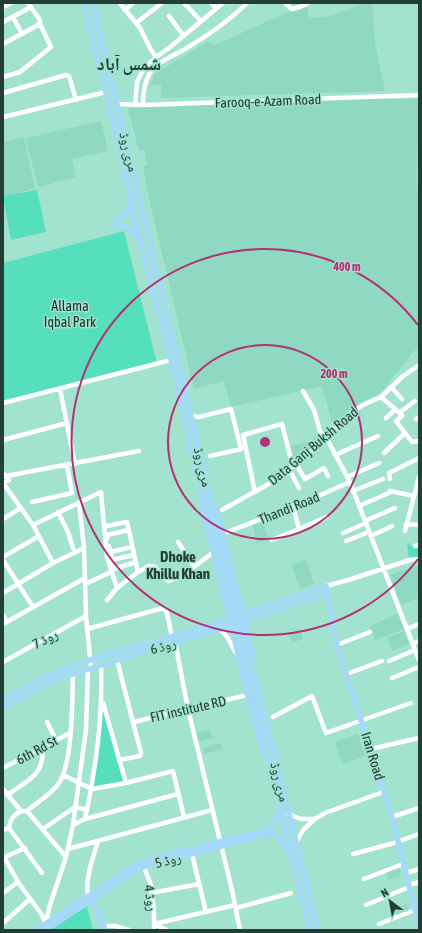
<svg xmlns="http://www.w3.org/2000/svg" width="422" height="933" font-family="'Asap Condensed','Noto Naskh Arabic',sans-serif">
  <rect width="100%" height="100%" fill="#a2e3cf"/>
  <path fill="#8fd8c2" d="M364,3H372L375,43L385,91L161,98V85L151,84L155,74L208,41L215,45L288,12L307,7L309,17L316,18L334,15Z
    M359,99H419L417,183L419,195V351L415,350L381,392L361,403L339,420L332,423L322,386L231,407L224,381L194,389L148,194L143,166L147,165L144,150L139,151L128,108Z
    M101,121L108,151L72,159L76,177L38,187L26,138Z
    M24,137L35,189L3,196V142Z
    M322,437V439L294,464L290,447Z
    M263,521L268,540L257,543L253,525Z
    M306,560L314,584L300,589L292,565Z
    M419,565V598L401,605L390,575Z
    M397,614L404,629L375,640L370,626Z
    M300,630L303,639L292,643L289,634Z
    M404,631L409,644L392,651L387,638Z
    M210,729L213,738L198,742L196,733Z
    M358,734L365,756L342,764L335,742Z
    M221,743L223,749L204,754L203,748Z
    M399,866L401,876L388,880L386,871Z
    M407,904L409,911L397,916L395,908Z"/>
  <path fill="#55dfbd" d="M37,190L46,232L11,240L3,196Z
    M124,231L157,364L3,403V263Z
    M410,544L411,546H419V558L409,557L407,545Z
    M102,702L124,782L93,787Z
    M86,903L93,930H49Z"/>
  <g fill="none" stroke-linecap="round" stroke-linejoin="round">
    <path stroke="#fff" stroke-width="4.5" d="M120,3L140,28L151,50L156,57
      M184,3L201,21
      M211,3L216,8
      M285,3L292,9L300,7L308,3
      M3,7L11,3
      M125,10L133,3
      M169,16L183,35
      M13,17L22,34
      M3,22L31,7
      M136,23L162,3
      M3,44L40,24V20L28,3
      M3,77L20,72L51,47L40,24
      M3,93L66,75L69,76L70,79L76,100
      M117,104L143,105L419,95
      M135,105L137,82L143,70L156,57L169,48L223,3
      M143,105C143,94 145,79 152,70C158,62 176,54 185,49C207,36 229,21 247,3
      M3,117L106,92
      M391,387L402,399
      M60,389L75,464
      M303,391L314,410L320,431L324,439
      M381,397L402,415V416L396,421L412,442L419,441
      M3,403L171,360
      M399,413L415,401
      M192,416L199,417L231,409L241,449L210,456
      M386,418L395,410
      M416,419L419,417
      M326,437L350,482L419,660
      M3,440L67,423
      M384,453L405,433
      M335,455L378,436
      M296,464L305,479L324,468L328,476
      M289,469L299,488
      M3,473L9,480L3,483L33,525L101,492L107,557L117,588L138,572L127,522L107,526
      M6,476L139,451
      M347,477L379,463
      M390,479L389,473L419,458
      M353,491L383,479
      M390,491L414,496
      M255,492L243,435L282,424L293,467
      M32,502L72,493L67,465
      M79,502L84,548L86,616L91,668
      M359,506L389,493
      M293,507L299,529L326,517
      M222,510L274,481L315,448L353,411L365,404L381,397L402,377L419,365
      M58,512L68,532L73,548
      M3,519L21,508
      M365,521L395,508
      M406,524L419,525
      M33,525L53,563
      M405,531L419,477
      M227,532L293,507L350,482
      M343,533L366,523
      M371,536L392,526
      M107,539V535L129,530
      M272,540L299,529
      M346,541L369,532
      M178,542L194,566
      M109,546L114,569L136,562
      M415,546L419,545
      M110,552L132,547
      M3,557L39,536
      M3,560L33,607
      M111,560L134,555
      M138,572L149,566L155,567L164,578L169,581L182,576L211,554
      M85,584L111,572
      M326,586L348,580L410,560L419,559
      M3,593L53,563L84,548
      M107,600L117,588
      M3,615L7,622
      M3,624L85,578
      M87,629L163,608L167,613L172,637
      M218,629C230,635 230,646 238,655
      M407,629L419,624
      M175,642L188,709L232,890L240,930
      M413,644L419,641
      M337,645L370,632
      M117,660L141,753L140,756L119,760
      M389,661L415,650
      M3,662L86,616
      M347,674L382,661
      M392,678L419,667
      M103,703L126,783
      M273,717L312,696L326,733L411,703
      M47,722L56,740
      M134,722L243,696
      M371,749L419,738
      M3,768L70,733
      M63,775L92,789L126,783L173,771L184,817
      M3,789L21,811
      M7,795C26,782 46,774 42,748
      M27,811L66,857
      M288,814L301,819H315L303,830L296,843
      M392,817L419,808
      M85,819C96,769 103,716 101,665
      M315,819L325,813L383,792
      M73,825L86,730L88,669
      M9,828L42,873
      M43,829L75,807L87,810
      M3,830L9,828C10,818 17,810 27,811C37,802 51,795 59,783C73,762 72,700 73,674
      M68,849L212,810
      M192,854L206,912
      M353,854L394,843L419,834
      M4,857L18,882L42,915L46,924
      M3,858L25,848
      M144,867L151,885L154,914V930
      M406,873L419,869
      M364,879L403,864
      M409,885L419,882
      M3,893L18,882
      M151,893L199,884
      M88,895C85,878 93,858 98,841
      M366,905L409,887
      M236,908L291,893
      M3,923L30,899
      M46,924L49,908L66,857L73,825L85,819L178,794
      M154,924L235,905
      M154,924L167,930
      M379,924L415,910
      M104,926H115L129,930"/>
    <path stroke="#a4daf7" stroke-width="5.5" d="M84,3L131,196L134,216L171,360L201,492L206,502C241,645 275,787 310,930
      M93,3L211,500L318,930
      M114,222L127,214L130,202
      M116,227C129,226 131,227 139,238
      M202,497V504L245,683L263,751
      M216,505L253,656
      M3,700L46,677L90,660L230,620L246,613L326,586L337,645L392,817L419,926
      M3,708L51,682L73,674L175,642L231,626L327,593
      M90,898L102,920L105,930
      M36,930L144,860L264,831L273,825L281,809
      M46,930L137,870L152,864L269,834C285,836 282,848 292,859"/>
  </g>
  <g fill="none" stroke="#b42f74" stroke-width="2">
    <circle cx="265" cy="442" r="97"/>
    <path d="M418 559A193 193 0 1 1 418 325"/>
  </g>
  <g text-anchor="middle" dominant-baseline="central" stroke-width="3" stroke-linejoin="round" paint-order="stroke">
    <g font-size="14" fill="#243e36" stroke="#a2e3cf">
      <text transform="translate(268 101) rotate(-2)">Farooq-e-Azam Road</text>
      <text transform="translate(129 152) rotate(76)">مری روڈ</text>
      <text transform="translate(313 446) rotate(-40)">Data Ganj Buksh Road</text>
      <text transform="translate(203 467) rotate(77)">مری روڈ</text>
      <text transform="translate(289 508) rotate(-22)">Thandi Road</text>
      <text transform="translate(45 639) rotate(-28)">روڈ 7</text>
      <text transform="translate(163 646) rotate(-17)">روڈ 6</text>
      <text transform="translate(188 709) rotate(-13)">FIT institute RD</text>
      <text transform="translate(37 750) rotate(-28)">6th Rd St</text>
      <text transform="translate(373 756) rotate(73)">Iran Road</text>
      <text transform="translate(280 782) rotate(76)">مری روڈ</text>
      <text transform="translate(168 860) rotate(-15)">روڈ 5</text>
      <text transform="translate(151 898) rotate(81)">روڈ 4</text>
    </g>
    <g font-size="14" fill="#18312a" stroke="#a2e3cf">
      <text x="70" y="306">Allama<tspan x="70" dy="16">Iqbal Park</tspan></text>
    </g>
    <g font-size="15" font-weight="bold" fill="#243e36" stroke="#a2e3cf">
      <text x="178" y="556">Dhoke<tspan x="178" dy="17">Khillu Khan</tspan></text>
    </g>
    <g font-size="18" font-weight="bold" fill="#243e36" stroke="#a2e3cf">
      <text x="129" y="63">شمس آباد</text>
    </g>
  </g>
  <circle cx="265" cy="442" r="6" fill="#b42f74" stroke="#a2e3cf" stroke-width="2"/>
  <g font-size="12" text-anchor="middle" font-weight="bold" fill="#b42f74" stroke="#a2e3cf" stroke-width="3" stroke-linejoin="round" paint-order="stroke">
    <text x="347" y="271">400 m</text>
    <text x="334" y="378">200 m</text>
  </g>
  <rect width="422" height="933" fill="none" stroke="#243e36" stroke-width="8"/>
  <g transform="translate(390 901) rotate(328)" stroke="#a2e3cf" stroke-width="3" paint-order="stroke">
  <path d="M0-3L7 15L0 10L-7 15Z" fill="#243e36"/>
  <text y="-6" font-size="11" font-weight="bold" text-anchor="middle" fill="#243e36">N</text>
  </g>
</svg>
